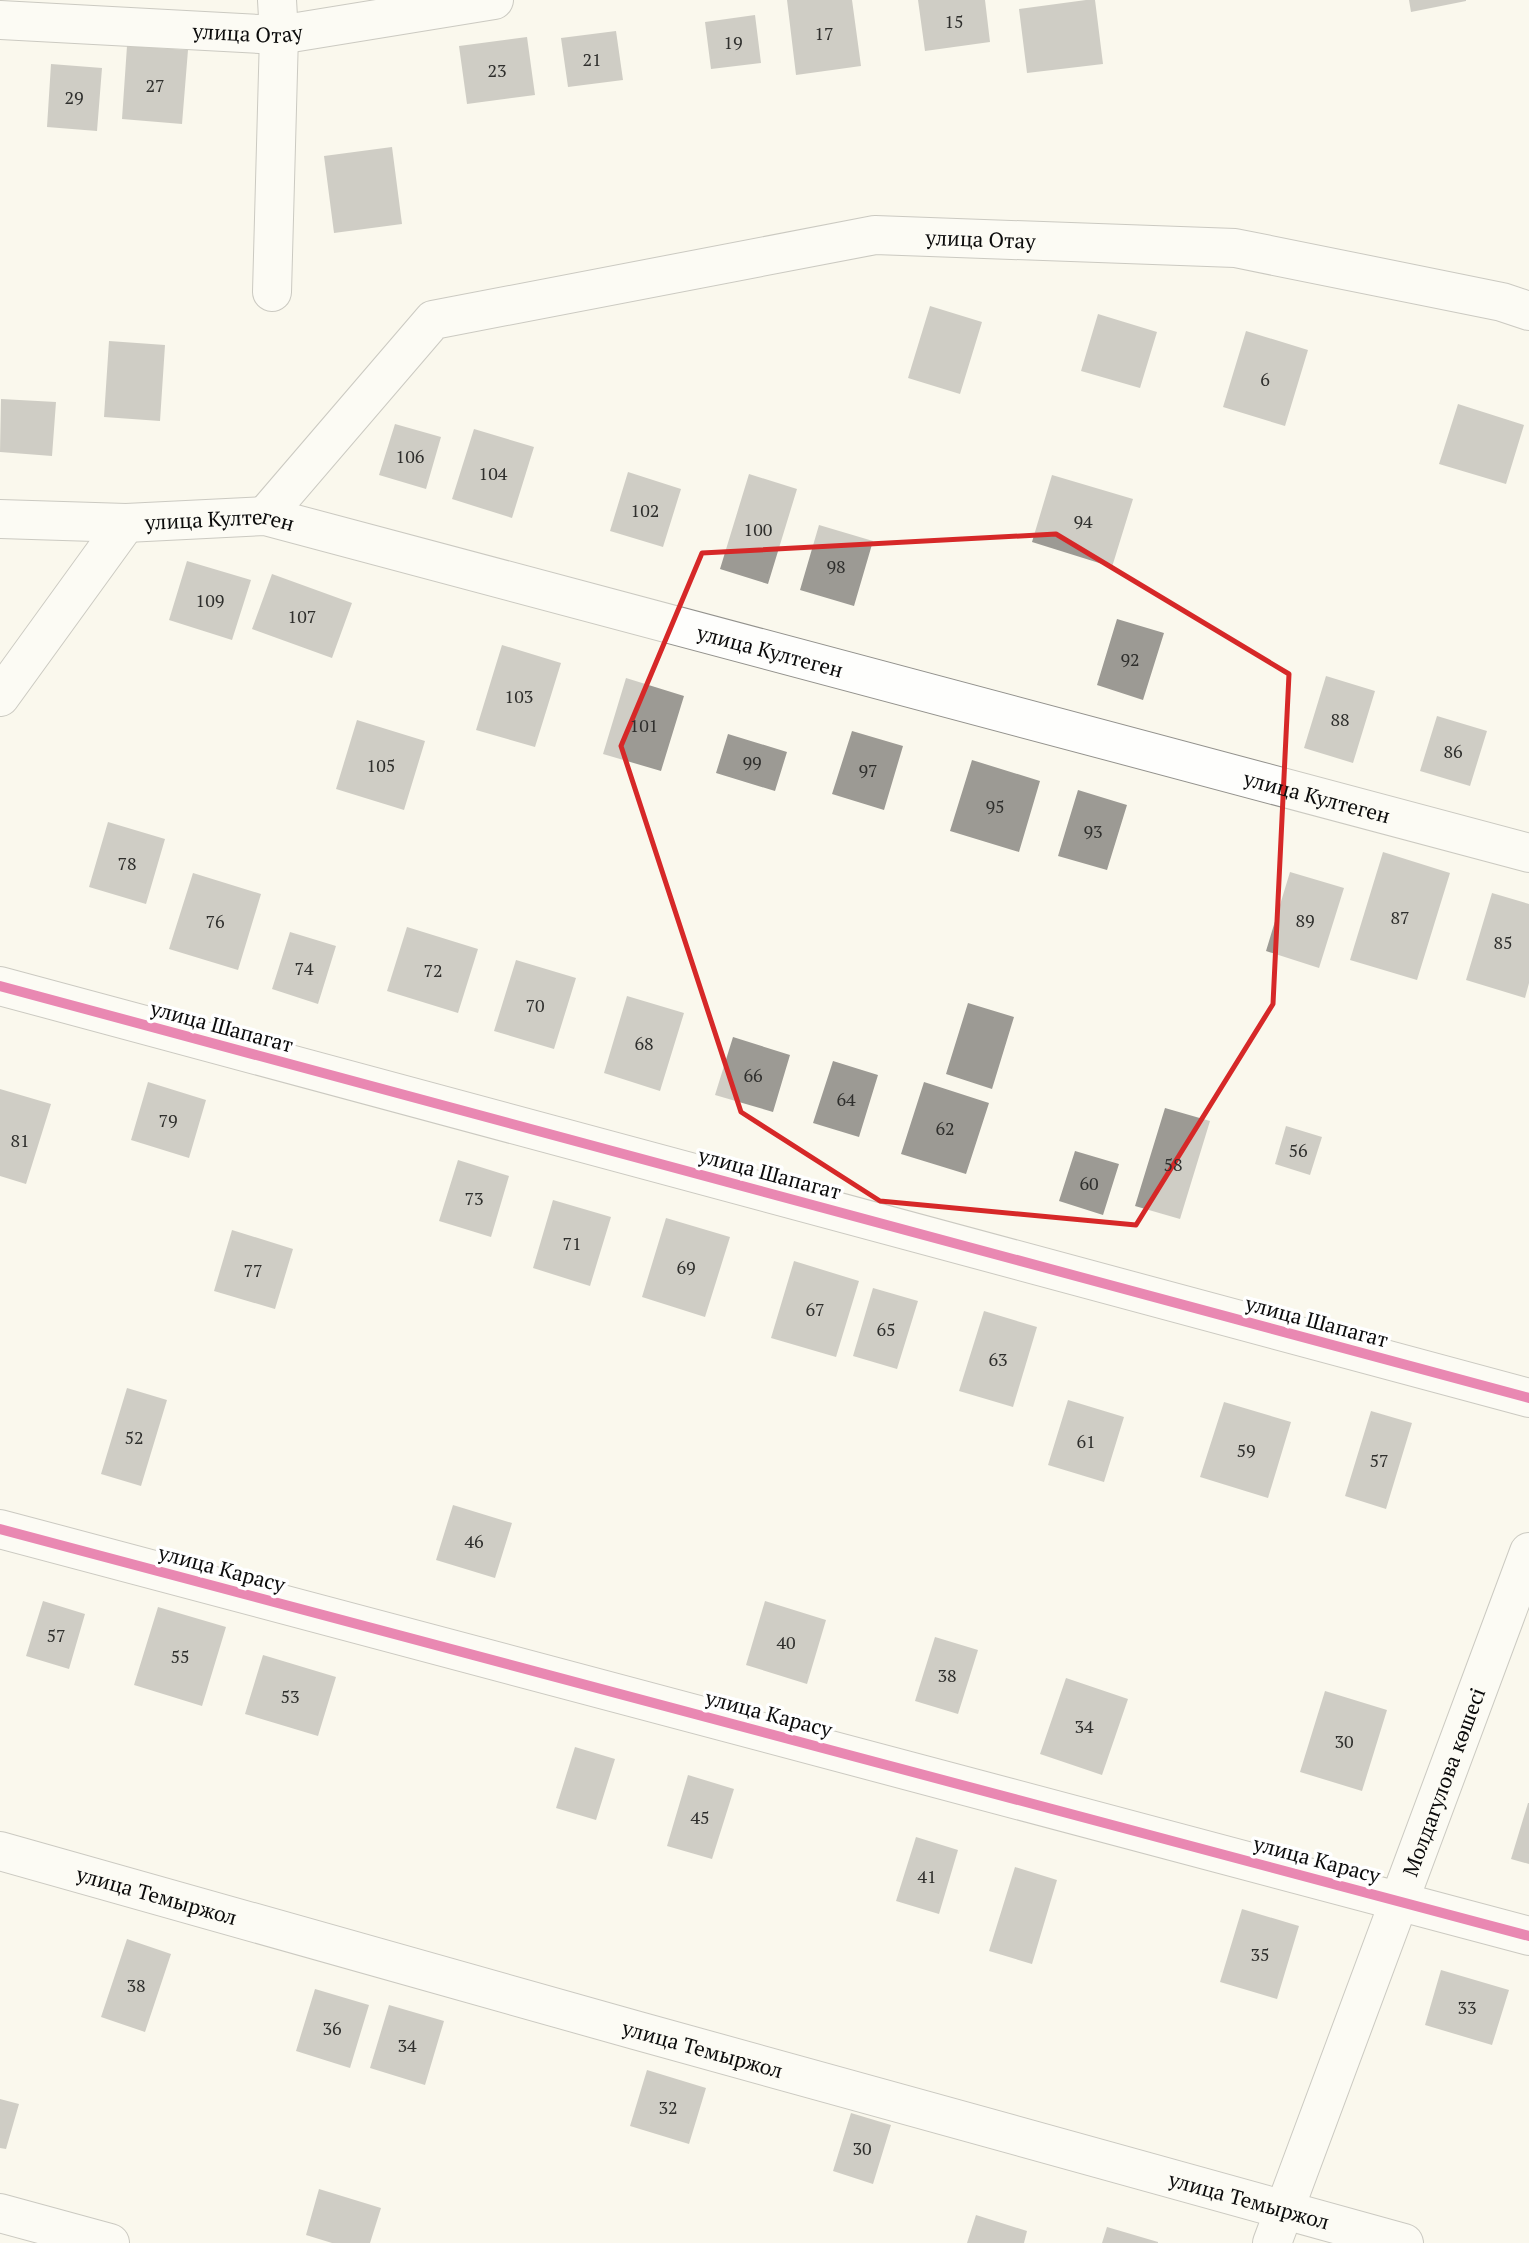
<svg xmlns="http://www.w3.org/2000/svg" width="1529" height="2243" font-family="'PT Serif',serif">
  <rect width="100%" height="100%" fill="#faf8ed"/>
  <path fill="#9c9a94" d="M787,0H852L861,66L796,75Z
    M918,0H985L990,42L925,51Z
    M1086,0H1095L1103,64L1027,73L1019,9Z
    M1409,0H1466V1L1411,12Z
    M755,15L761,63L711,69L705,22Z
    M616,31L623,80L568,87L561,38Z
    M527,37L535,95L467,104L459,46Z
    M127,46L188,50L182,124L122,119Z
    M51,64L102,68L97,131L47,127Z
    M392,147L402,224L334,233L324,156Z
    M930,306L982,322L960,394L908,378Z
    M1098,314L1157,332L1140,388L1081,371Z
    M1246,331L1308,350L1285,426L1223,407Z
    M109,341L165,345L160,421L104,417Z
    M1,399L56,402L52,456L0,452Z
    M1458,404L1524,425L1506,484L1439,464Z
    M395,424L441,437L426,489L379,475Z
    M474,429L534,447L512,518L452,499Z
    M628,472L681,489L663,547L610,531Z
    M749,474L797,489L768,584L720,569Z
    M1052,475L1133,499L1112,567L1032,542Z
    M819,525L873,541L854,606L800,590Z
    M187,561L251,580L232,640L169,620Z
    M272,574L352,603L332,658L252,629Z
    M1117,619L1164,633L1143,700L1097,685Z
    M502,645L561,663L535,747L476,730Z
    M1326,676L1375,691L1353,763L1304,748Z
    M626,678L684,696L661,771L603,754Z
    M1437,716L1487,731L1470,786L1420,771Z
    M357,720L425,741L404,810L336,789Z
    M852,731L903,746L884,810L832,794Z
    M728,734L787,752L775,791L716,773Z
    M972,760L1040,781L1019,852L950,831Z
    M1078,790L1127,805L1107,870L1058,856Z
    M108,822L165,839L146,904L89,887Z
    M1383,852L1450,873L1417,980L1350,960Z
    M1290,872L1344,888L1319,968L1266,951Z
    M193,873L261,894L238,970L169,949Z
    M1492,893L1529,904V983L1525,998L1466,980Z
    M407,927L478,949L458,1013L387,991Z
    M290,932L336,946L318,1004L272,989Z
    M516,960L576,978L554,1049L494,1031Z
    M627,996L684,1013L660,1091L604,1073Z
    M968,1003L1014,1017L992,1089L946,1074Z
    M733,1037L790,1055L773,1112L715,1095Z
    M833,1061L878,1075L859,1137L813,1123Z
    M148,1082L206,1100L189,1158L131,1140Z
    M924,1082L989,1103L966,1174L901,1154Z
    M0,1089L51,1104L26,1184L0,1176Z
    M1165,1108L1210,1121L1180,1219L1135,1206Z
    M1286,1126L1322,1137L1310,1175L1275,1164Z
    M1075,1151L1119,1164L1103,1215L1059,1201Z
    M458,1160L509,1176L491,1237L439,1221Z
    M553,1200L611,1217L590,1286L533,1268Z
    M666,1218L730,1237L705,1317L642,1297Z
    M232,1230L293,1249L275,1309L214,1291Z
    M794,1261L859,1281L836,1357L771,1338Z
    M873,1288L918,1301L897,1369L853,1356Z
    M984,1311L1037,1327L1013,1407L959,1391Z
    M127,1388L167,1400L141,1486L101,1474Z
    M1068,1400L1124,1417L1104,1482L1048,1465Z
    M1224,1402L1291,1422L1268,1498L1200,1477Z
    M1371,1411L1412,1423L1386,1509L1345,1496Z
    M453,1505L512,1523L495,1578L436,1560Z
    M43,1601L85,1614L69,1669L26,1656Z
    M765,1601L826,1620L807,1684L746,1665Z
    M158,1607L226,1627L202,1706L134,1685Z
    M935,1637L978,1650L958,1714L915,1701Z
    M263,1655L336,1677L318,1736L245,1714Z
    M1066,1678L1128,1699L1102,1775L1040,1754Z
    M1325,1691L1387,1710L1362,1791L1300,1772Z
    M575,1747L615,1759L596,1820L556,1808Z
    M688,1775L734,1789L712,1859L667,1846Z
    M1528,1803H1529V1864L1511,1859Z
    M916,1837L958,1850L939,1914L896,1901Z
    M1015,1867L1057,1880L1032,1964L989,1951Z
    M1242,1909L1299,1926L1277,1999L1220,1982Z
    M127,1939L171,1954L145,2032L101,2017Z
    M1441,1970L1509,1990L1492,2045L1425,2025Z
    M315,1989L369,2005L350,2068L296,2051Z
    M389,2005L444,2021L425,2085L370,2068Z
    M647,2070L706,2088L689,2144L630,2126Z
    M0,2099L19,2104L6,2149L0,2148Z
    M851,2113L891,2125L873,2184L833,2171Z
    M319,2189L381,2208L370,2243H332L306,2235Z
    M976,2215L1027,2231L1024,2243H967Z
    M1107,2227L1158,2242V2243H1102Z"/>
  <g fill="none" stroke-linecap="round" stroke-linejoin="round">
    <defs>
      <g id="minor">
        <path id="s1" d="M0,20L279,35L494,0"/>
        <path d="M272,292L279,35L277,0"/>
        <path id="s2" d="M265,516L433,320L875,235L1235,248L1502,302L1529,311"/>
        <path id="s3" d="M0,519L126,523L265,516L1529,853"/>
        <path d="M0,697L126,523"/>
        <path d="M0,986L1529,1398"/>
        <path d="M0,1529L1529,1936"/>
        <path id="s4" d="M0,1851L635,2030L1404,2243"/>
        <path d="M0,2213L110,2243"/>
        <path id="s5" d="M1272,2243L1529,1552"/>
      </g>
    </defs>
    <use href="#minor" stroke="#93928d" stroke-width="40"/>
    <use href="#minor" stroke="#fefefc" stroke-width="38"/>
    <defs>
      <path id="cycleway" d="M0,986L1529,1398
        M0,1529L1529,1936"/>
    </defs>
    <use href="#cycleway" stroke="#fff" stroke-width="15"/>
    <use href="#cycleway" stroke="#d6006c" stroke-width="10"/>
  </g>
  <path d="M0 0H1529V2243H0ZM1056,534L1289,674L1273,1004L1136,1225L880,1201L741,1112L621,746L702,553Z" fill="#faf8ed" fill-opacity=".55" fill-rule="evenodd"/>
  <path fill="none" stroke="#d62828" stroke-width="5" stroke-linejoin="round" d="M1056,534L1289,674L1273,1004L1136,1225L880,1201L741,1112L621,746L702,553Z"/>
  <g text-anchor="middle" dominant-baseline="central" stroke-width="7" stroke-linejoin="round" paint-order="stroke">
    <g font-size="18" fill="#2f2f2d">
      <text x="954" y="21">15</text>
      <text x="824" y="33">17</text>
      <text x="733" y="42">19</text>
      <text x="592" y="59">21</text>
      <text x="497" y="70">23</text>
      <text x="155" y="85">27</text>
      <text x="74" y="97">29</text>
      <text x="1265" y="379">6</text>
      <text x="410" y="456">106</text>
      <text x="493" y="473">104</text>
      <text x="645" y="510">102</text>
      <text x="1083" y="521">94</text>
      <text x="758" y="529">100</text>
      <text x="836" y="566">98</text>
      <text x="210" y="600">109</text>
      <text x="302" y="616">107</text>
      <text x="1130" y="659">92</text>
      <text x="519" y="696">103</text>
      <text x="1340" y="719">88</text>
      <text x="644" y="725">101</text>
      <text x="1453" y="751">86</text>
      <text x="752" y="762">99</text>
      <text x="381" y="765">105</text>
      <text x="868" y="770">97</text>
      <text x="995" y="806">95</text>
      <text x="1093" y="831">93</text>
      <text x="127" y="863">78</text>
      <text x="1400" y="917">87</text>
      <text x="1305" y="920">89</text>
      <text x="215" y="921">76</text>
      <text x="1503" y="942">85</text>
      <text x="304" y="968">74</text>
      <text x="433" y="970">72</text>
      <text x="535" y="1005">70</text>
      <text x="644" y="1043">68</text>
      <text x="753" y="1075">66</text>
      <text x="846" y="1099">64</text>
      <text x="168" y="1120">79</text>
      <text x="945" y="1128">62</text>
      <text x="20" y="1140">81</text>
      <text x="1298" y="1150">56</text>
      <text x="1173" y="1164">58</text>
      <text x="1089" y="1183">60</text>
      <text x="474" y="1198">73</text>
      <text x="572" y="1243">71</text>
      <text x="686" y="1267">69</text>
      <text x="253" y="1270">77</text>
      <text x="815" y="1309">67</text>
      <text x="886" y="1329">65</text>
      <text x="998" y="1359">63</text>
      <text x="134" y="1437">52</text>
      <text x="1086" y="1441">61</text>
      <text x="1246" y="1450">59</text>
      <text x="1379" y="1460">57</text>
      <text x="474" y="1541">46</text>
      <text x="56" y="1635">57</text>
      <text x="786" y="1642">40</text>
      <text x="180" y="1656">55</text>
      <text x="947" y="1675">38</text>
      <text x="290" y="1696">53</text>
      <text x="1084" y="1726">34</text>
      <text x="1344" y="1741">30</text>
      <text x="700" y="1817">45</text>
      <text x="927" y="1876">41</text>
      <text x="1260" y="1954">35</text>
      <text x="136" y="1985">38</text>
      <text x="1467" y="2007">33</text>
      <text x="332" y="2028">36</text>
      <text x="407" y="2045">34</text>
      <text x="668" y="2107">32</text>
      <text x="862" y="2148">30</text>
    </g>
    <g font-size="21" fill="#0b0b0b" stroke="#fff">
      <text stroke="none"><textPath href="#s1" startOffset="248">улица Отау</textPath></text>
      <text stroke="none"><textPath href="#s2" startOffset="814">улица Отау</textPath></text>
      <text stroke="none"><textPath href="#s3" startOffset="220">улица Култеген</textPath></text>
      <text stroke="none"><textPath href="#s3" startOffset="788">улица Култеген</textPath></text>
      <text stroke="none"><textPath href="#s3" startOffset="1354">улица Култеген</textPath></text>
      <text transform="translate(222 1026) rotate(15)">улица Шапагат</text>
      <text transform="translate(770 1173) rotate(15)">улица Шапагат</text>
      <text transform="translate(1317 1321) rotate(15)">улица Шапагат</text>
      <text transform="translate(222 1568) rotate(15)">улица Карасу</text>
      <text transform="translate(769 1713) rotate(15)">улица Карасу</text>
      <text stroke="none"><textPath href="#s5" startOffset="492">Молдагулова көшесі</textPath></text>
      <text transform="translate(1317 1859) rotate(15)">улица Карасу</text>
      <text stroke="none"><textPath href="#s4" startOffset="163">улица Темыржол</textPath></text>
      <text stroke="none"><textPath href="#s4" startOffset="730">улица Темыржол</textPath></text>
      <text stroke="none"><textPath href="#s4" startOffset="1297">улица Темыржол</textPath></text>
    </g>
  </g>
</svg>
